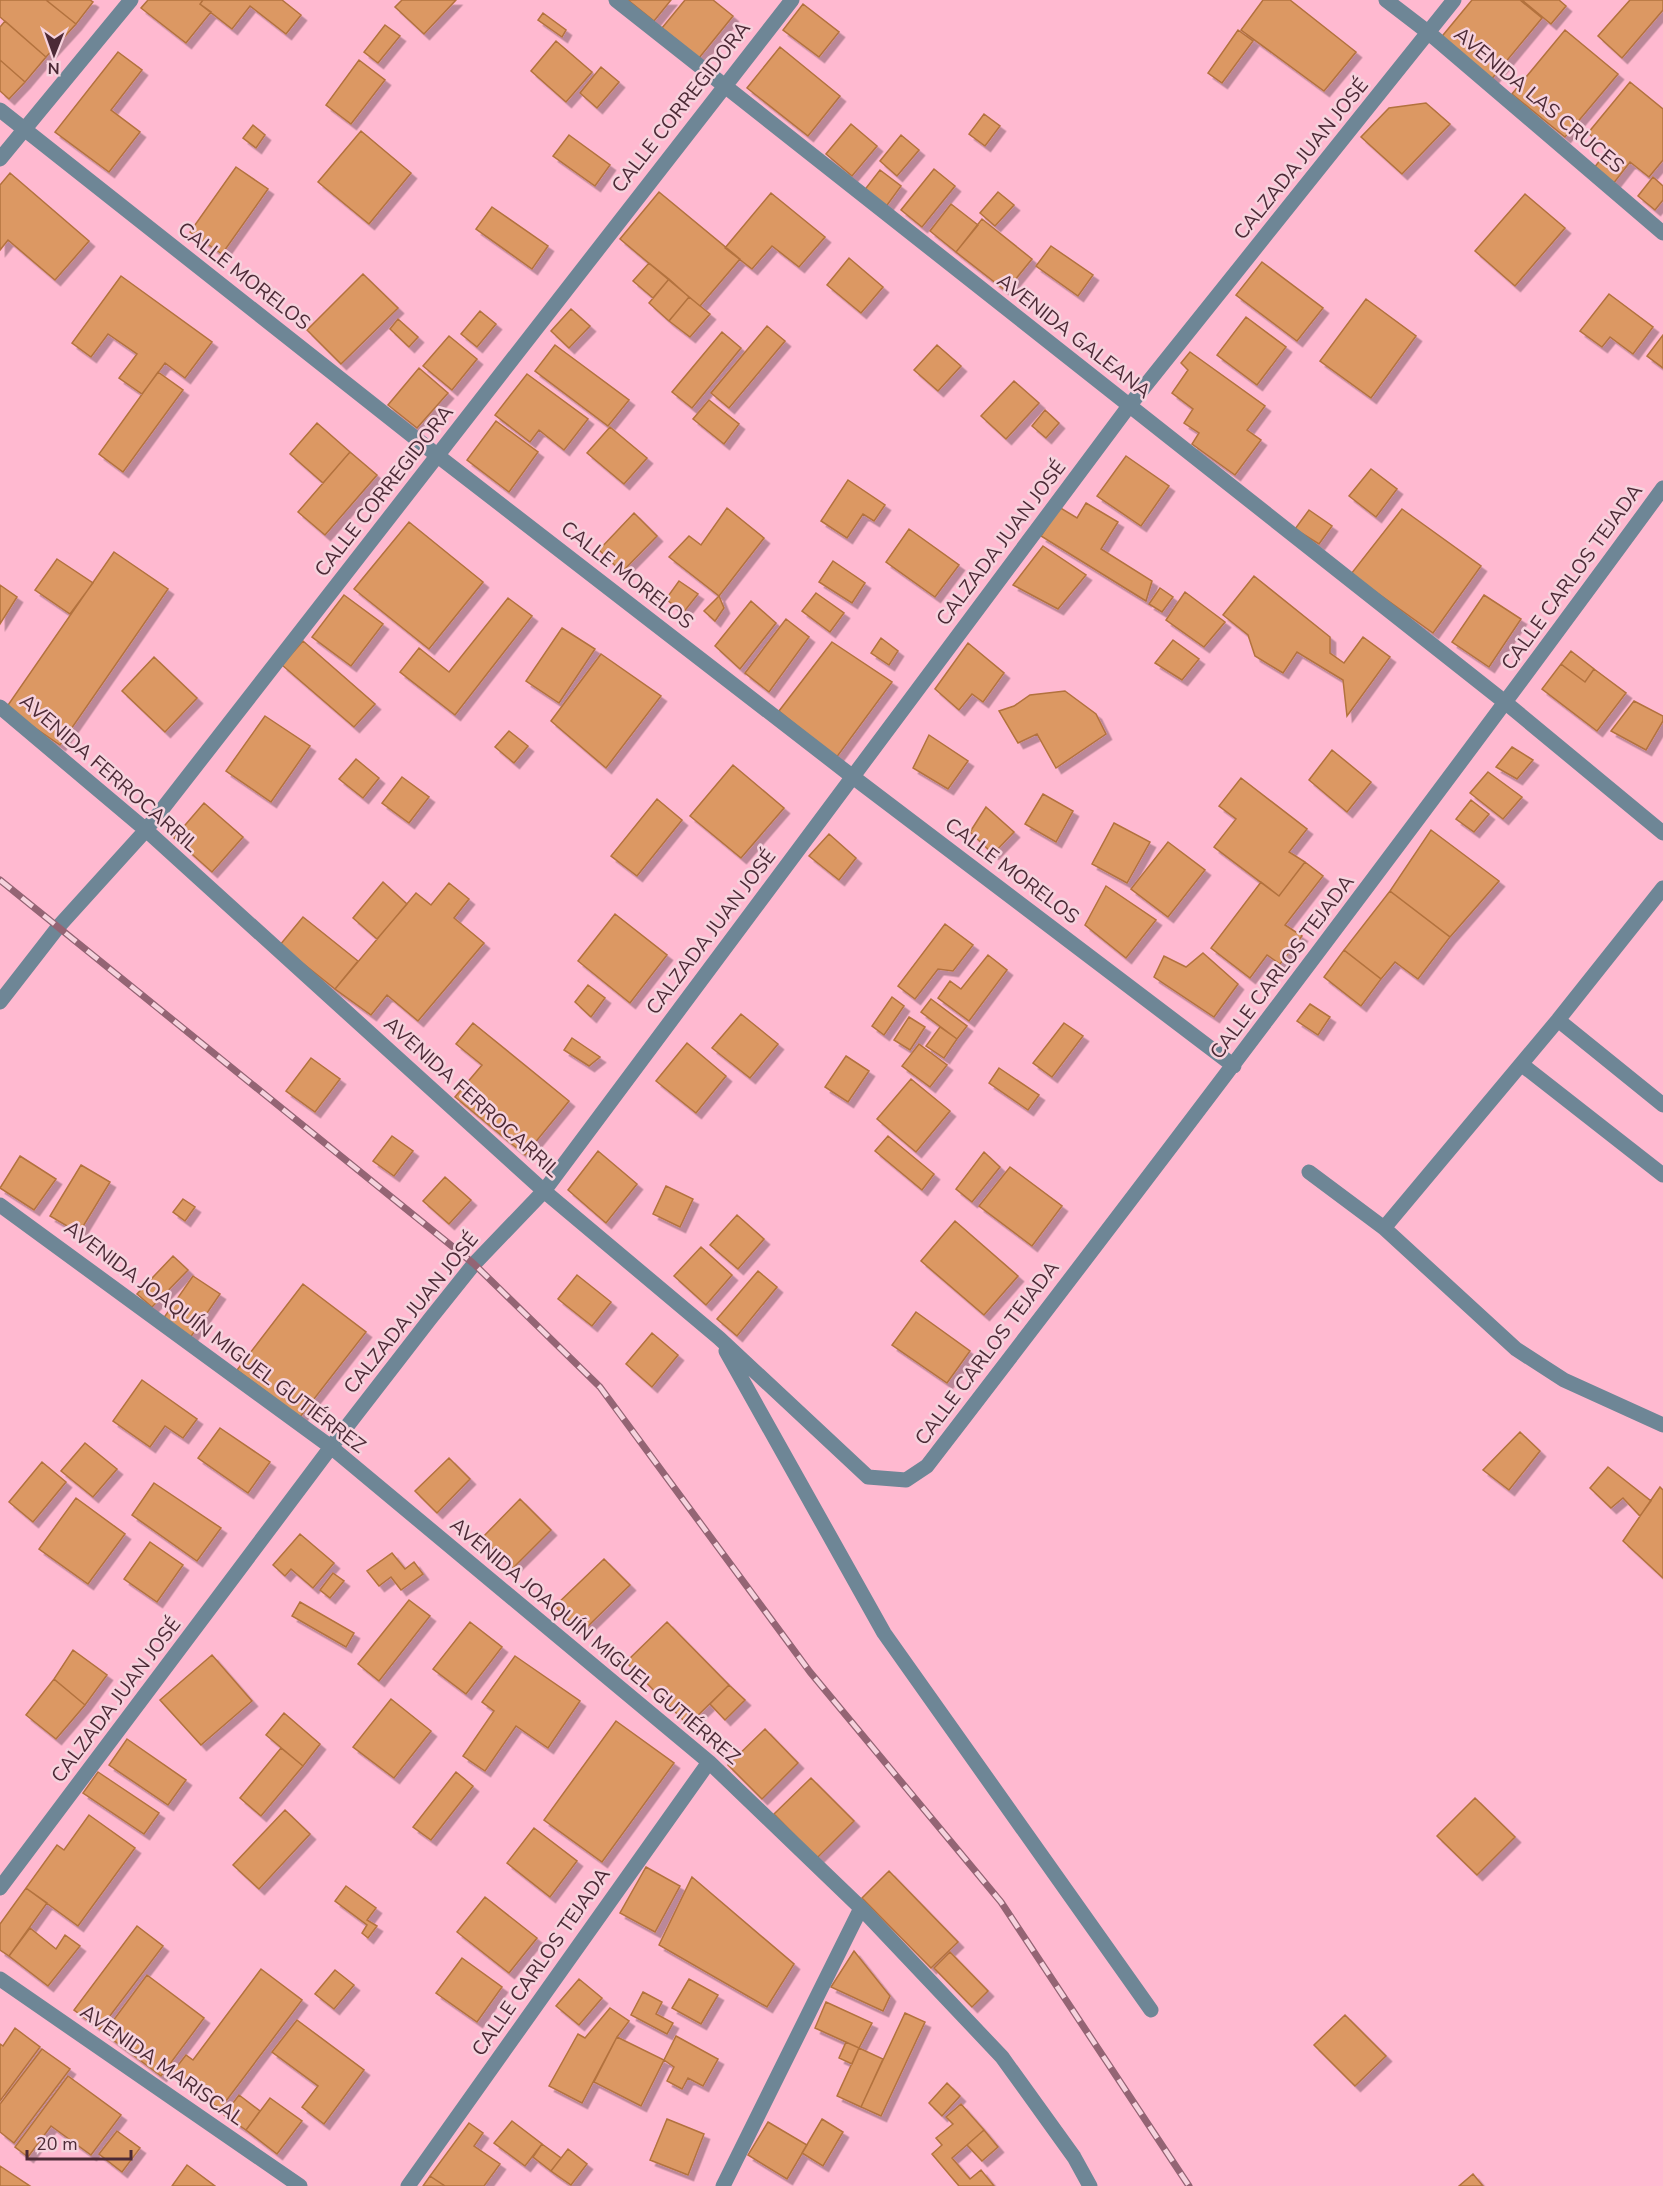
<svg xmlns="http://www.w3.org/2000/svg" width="1663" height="2186" font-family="'Nunito Sans',sans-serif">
  <defs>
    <filter id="shadow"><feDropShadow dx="5.5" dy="5.5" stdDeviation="0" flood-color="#0004"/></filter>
  </defs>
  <rect width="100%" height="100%" fill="#ffb9d0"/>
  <path fill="#dc9864" stroke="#b3723e" stroke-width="1.5" filter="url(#shadow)" d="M0,0H46L76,24L46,57L0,17Z
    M46,0H90L93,2L76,24Z
    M148,0H203L200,4L211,12L186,43L141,8Z
    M203,0H282L301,15L286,34L250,6L232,29L200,4Z
    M402,0H456L424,34L395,7Z
    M628,0H671L654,21Z
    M685,0H713L733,16L699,58L662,28Z
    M1263,0H1290L1356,52L1324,91L1241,30Z
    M1472,0H1520L1542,18L1490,81L1439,40Z
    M1522,0H1559L1566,6L1551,24Z
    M1630,0H1663V10L1622,58L1598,36Z
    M803,4L839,32L819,57L783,30Z
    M543,13L566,30L562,37L538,20Z
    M5,21L46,57L25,82L0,60V27Z
    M385,25L400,36L378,63L364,52Z
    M1238,30L1253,41L1222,83L1208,73Z
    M1565,30L1618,74L1565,137L1512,94Z
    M556,41L592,72L566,102L531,71Z
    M780,47L840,96L808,136L747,88Z
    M118,52L142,70L111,110L140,132L109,172L55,132Z
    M0,60L25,82L9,99L0,91Z
    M359,60L385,80L351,124L326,105Z
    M601,67L619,82L597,108L580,93Z
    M1630,82L1663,109V160L1649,177L1630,162L1613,184L1594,168L1608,150L1588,133Z
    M1426,103L1450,124L1402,174L1361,137L1389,108Z
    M984,114L1000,126L985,146L969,134Z
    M851,124L877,146L852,176L826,154Z
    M253,125L265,135L256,148L243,138Z
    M361,131L411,173L369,224L318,182Z
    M569,135L610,165L595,186L553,156Z
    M901,135L919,150L897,176L880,161Z
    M236,167L268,189L222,254L190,232Z
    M934,169L955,186L922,227L901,210Z
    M880,170L901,186L885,208L863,192Z
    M10,173L89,241L55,280L8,240L0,250V185Z
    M1653,177L1663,186V200L1655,210L1638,196Z
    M659,192L740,259L700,306L620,239Z
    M998,192L1014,205L995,226L980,213Z
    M771,193L825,237L799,267L772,246L752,269L725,248Z
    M1525,194L1565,228L1515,286L1475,251Z
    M951,204L978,225L956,252L930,231Z
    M492,207L548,246L532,269L476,229Z
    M982,219L1032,259L1006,291L956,252Z
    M1051,246L1093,275L1078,296L1036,266Z
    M849,258L883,287L861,313L827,285Z
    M1262,262L1323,308L1297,341L1236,295Z
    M649,263L669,279L653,298L633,281Z
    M363,274L398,308L341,364L307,330Z
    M121,276L212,342L185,378L165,363L142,394L119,378L137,354L108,334L91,357L72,343Z
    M669,279L689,297L669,321L649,303Z
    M1609,294L1653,327L1633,354L1610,337L1602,347L1580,331Z
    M689,297L710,314L690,337L669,321Z
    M1366,299L1416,336L1371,398L1320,361Z
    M571,309L590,326L569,348L551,331Z
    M480,311L496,324L477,347L461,334Z
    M1246,317L1286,347L1257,385L1217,355Z
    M398,319L418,337L409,347L390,329Z
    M767,326L785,341L729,408L711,393Z
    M722,332L741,348L692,408L672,392Z
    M1663,335V368L1647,356Z
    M449,336L477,359L452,390L423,366Z
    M555,345L629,400L608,426L535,371Z
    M937,345L961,366L938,391L914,370Z
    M1190,352L1265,406L1247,430L1261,440L1235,475L1192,444L1199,433L1184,423L1193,409L1172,393L1188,370L1181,363Z
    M419,368L448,393L417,428L388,405Z
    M158,372L183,390L123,472L99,454Z
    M527,374L588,419L564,450L539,430L530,442L495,415Z
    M1014,381L1039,403L1006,439L981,416Z
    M709,400L739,424L724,444L693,419Z
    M1045,410L1059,423L1046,438L1032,426Z
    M496,421L538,452L509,492L467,460Z
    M317,423L350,452L323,483L290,454Z
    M610,427L647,458L624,484L587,453Z
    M350,452L377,475L325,535L298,512Z
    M1126,456L1169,486L1141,526L1097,496Z
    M1371,469L1397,489L1376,517L1349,496Z
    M848,480L885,505L874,521L863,514L847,538L821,521Z
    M1086,503L1118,522L1101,549L1152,581L1146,601L1041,536L1059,507L1077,518Z
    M727,508L764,538L719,596L669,557L689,536L701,545Z
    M1402,509L1481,566L1433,633L1351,574Z
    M1309,510L1332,526L1319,544L1295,529Z
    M634,513L657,536L622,572L599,550Z
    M409,522L483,582L429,649L354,589Z
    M909,529L959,565L935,597L886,562Z
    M1043,546L1086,575L1058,609L1013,585Z
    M114,552L168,589L60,745L6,708Z
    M57,559L93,583L70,614L35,590Z
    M833,561L865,583L852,603L819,582Z
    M1254,576L1330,637V653L1344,663L1363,637L1390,657L1347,716L1343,680L1297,652L1283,673L1255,656L1248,635L1223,615Z
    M679,581L698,594L683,613L666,599Z
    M0,585L17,597L0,624Z
    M1160,588L1173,597L1162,612L1149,604Z
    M1185,592L1225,622L1204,647L1166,620Z
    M816,593L844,613L830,632L802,611Z
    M344,595L383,624L351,666L312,637Z
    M1484,595L1521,619L1489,667L1452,642Z
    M719,596L724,608L715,621L704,611Z
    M508,598L532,616L455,715L400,672L419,648L449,672Z
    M751,601L776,623L740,669L715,646Z
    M786,619L809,637L769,692L745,673Z
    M562,628L595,649L559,703L526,681Z
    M881,638L898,651L889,665L871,653Z
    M1173,640L1199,659L1182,680L1155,663Z
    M303,641L375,704L354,727L282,665Z
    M832,642L892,682L836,758L779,711Z
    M968,643L1004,673L983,702L972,694L959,710L935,689Z
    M1571,651L1594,669L1585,682L1561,664Z
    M601,654L661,696L606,768L551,721Z
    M154,657L197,698L165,732L122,691Z
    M1561,664L1585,682L1594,669L1626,693L1597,731L1542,689Z
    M1065,691L1096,714L1106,734L1056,768L1037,734L1018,743L999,711L1014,706L1030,695Z
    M1634,701L1663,716V721L1646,750L1611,731Z
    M265,716L310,746L271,802L226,771Z
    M509,731L528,746L514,763L495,747Z
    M929,735L968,761L948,789L913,768Z
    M1512,747L1533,760L1517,779L1496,767Z
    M1332,750L1371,782L1347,812L1309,780Z
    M356,759L379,778L363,798L339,779Z
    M733,765L784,808L741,858L690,816Z
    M1488,772L1522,797L1503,819L1470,793Z
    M402,777L429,797L409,823L382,803Z
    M1241,778L1307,829L1289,852L1305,862L1279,896L1214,847L1236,819L1219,806Z
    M1043,794L1073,811L1056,842L1025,824Z
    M657,799L682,820L637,876L611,856Z
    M1471,800L1489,814L1474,832L1456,819Z
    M204,803L243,837L212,872L174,838Z
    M986,807L1014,832L993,854L970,832Z
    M1114,823L1150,842L1127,883L1092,864Z
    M1431,830L1499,881L1450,937L1390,891Z
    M829,834L856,858L839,880L809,856Z
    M1168,842L1205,870L1168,917L1131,889Z
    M1305,862L1323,876L1285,925L1302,936L1280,964L1267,955L1250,978L1211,948L1261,882L1279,896Z
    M383,882L407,904L377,939L353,918Z
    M449,883L469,899L454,918L484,943L418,1021L387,995L371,1015L335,989L416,893L431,905Z
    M1106,886L1156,920L1126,958L1085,925Z
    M1390,891L1450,937L1418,979L1395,962L1381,979L1344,950Z
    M615,914L667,955L630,1003L578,961Z
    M303,917L358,961L335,989L280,945Z
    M945,924L973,945L953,971L938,969L915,999L898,986Z
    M1344,950L1381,979L1361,1006L1324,977Z
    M1203,953L1238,984L1214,1017L1154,977L1164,956L1186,967Z
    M988,955L1007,970L969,1021L938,998L950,981L961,989Z
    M588,985L605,998L591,1017L575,1002Z
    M892,997L904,1006L884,1035L872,1026Z
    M931,999L967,1026L957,1039L921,1012Z
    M1310,1004L1330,1017L1318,1035L1297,1021Z
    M741,1014L778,1044L750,1078L712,1048Z
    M909,1017L925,1027L910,1050L894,1040Z
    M473,1023L569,1101L525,1155L455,1097L482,1065L456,1044Z
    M1064,1023L1083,1036L1052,1077L1033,1063Z
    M940,1027L957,1039L944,1058L926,1046Z
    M572,1038L600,1057L589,1066L564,1050Z
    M687,1043L726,1076L696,1113L656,1081Z
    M919,1044L947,1065L930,1087L902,1066Z
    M846,1056L869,1071L848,1102L825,1087Z
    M311,1058L340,1079L315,1112L286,1091Z
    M999,1068L1039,1095L1028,1110L989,1083Z
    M911,1079L950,1111L916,1152L877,1119Z
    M392,1136L413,1151L394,1176L373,1161Z
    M888,1136L934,1174L922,1190L875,1151Z
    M598,1151L637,1184L606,1223L568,1190Z
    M984,1152L1000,1167L972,1202L956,1189Z
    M20,1156L56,1179L34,1210L0,1188Z
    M81,1165L110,1182L79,1233L50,1216Z
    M1010,1167L1062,1206L1032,1246L979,1206Z
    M445,1177L471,1200L449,1224L423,1201Z
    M666,1186L693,1199L680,1227L653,1214Z
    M183,1199L195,1207L185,1221L173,1212Z
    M737,1215L764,1239L738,1269L710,1245Z
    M955,1221L1018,1276L984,1315L921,1261Z
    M701,1247L732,1275L706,1305L674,1276Z
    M173,1256L188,1270L152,1307L137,1294Z
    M758,1271L777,1287L737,1336L717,1319Z
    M577,1275L611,1302L592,1326L558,1299Z
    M193,1276L220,1294L190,1338L163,1319Z
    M303,1284L366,1332L300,1417L237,1370Z
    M916,1312L970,1351L947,1383L892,1345Z
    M652,1333L678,1355L652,1387L626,1364Z
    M142,1380L197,1419L183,1438L165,1426L150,1447L113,1421Z
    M220,1428L270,1462L248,1493L198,1458Z
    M1520,1432L1540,1451L1509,1490L1483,1470Z
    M85,1443L117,1469L93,1497L61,1471Z
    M449,1458L470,1479L437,1513L415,1491Z
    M42,1462L66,1482L33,1522L9,1502Z
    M1608,1467L1651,1501L1640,1516L1623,1498L1611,1508L1590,1488Z
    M154,1483L221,1528L197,1561L132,1515Z
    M1660,1487L1663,1490V1578L1623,1541Z
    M76,1498L125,1534L88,1584L39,1549Z
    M520,1499L551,1530L513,1568L482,1538Z
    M300,1534L334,1563L313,1588L291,1569L285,1576L273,1565Z
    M150,1542L183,1565L157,1602L124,1579Z
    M392,1553L405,1569L414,1562L423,1574L401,1590L391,1577L379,1586L367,1571Z
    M604,1559L630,1585L581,1633L555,1606Z
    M333,1573L344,1581L330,1598L320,1590Z
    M409,1600L430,1616L379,1681L358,1664Z
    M300,1602L354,1633L346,1647L292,1616Z
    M470,1622L502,1647L466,1694L433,1669Z
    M667,1622L729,1685L688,1725L626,1662Z
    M73,1650L107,1675L85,1705L54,1679Z
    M212,1655L252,1701L201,1745L160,1700Z
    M515,1656L580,1701L548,1748L516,1726L485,1771L463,1756L494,1711L482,1702Z
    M54,1679L85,1705L56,1739L26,1715Z
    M729,1685L745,1700L725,1720L710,1704Z
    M391,1699L431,1731L394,1778L353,1747Z
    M284,1713L320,1744L303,1766L266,1735Z
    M616,1721L674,1763L602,1862L544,1820Z
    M765,1729L798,1763L762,1799L728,1765Z
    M127,1739L186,1780L168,1805L109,1765Z
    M281,1748L303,1766L261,1816L240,1798Z
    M98,1772L159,1813L144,1834L83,1793Z
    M456,1772L473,1786L431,1840L413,1827Z
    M811,1778L854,1821L817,1858L774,1814Z
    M1475,1798L1515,1837L1477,1875L1437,1836Z
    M285,1810L310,1834L259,1889L233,1865Z
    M89,1815L135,1848L78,1926L26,1888L57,1845L64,1850Z
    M534,1828L577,1861L550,1897L507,1863Z
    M646,1867L680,1886L655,1932L620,1913Z
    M889,1871L958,1942L931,1968L862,1898Z
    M692,1877L794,1964L767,2007L659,1945Z
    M346,1886L376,1908L367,1920L377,1926L368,1938L362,1933L367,1925L335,1901Z
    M26,1888L47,1903L9,1956L0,1950V1924Z
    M485,1897L537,1938L509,1973L457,1932Z
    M137,1926L163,1946L100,2029L74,2010Z
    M30,1928L56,1949L65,1935L80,1946L48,1986L9,1956Z
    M854,1951L890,1996L883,2011L831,1987Z
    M950,1952L988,1991L972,2007L934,1968Z
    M462,1958L502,1987L477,2022L436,1993Z
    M261,1969L302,2000L220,2109L172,2073L186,2055L193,2060Z
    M335,1970L354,1985L334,2009L315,1994Z
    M147,1975L204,2018L161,2076L104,2033Z
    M579,1979L602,1998L579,2025L556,2006Z
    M689,1979L718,1995L701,2024L672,2008Z
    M643,1992L662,2002L656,2014L673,2023L667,2034L631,2015Z
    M826,2002L872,2023L859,2048L815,2028Z
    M610,2008L629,2021L617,2037L582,2103L549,2086L578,2034L585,2038Z
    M905,2013L925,2022L881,2116L861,2107Z
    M1345,2015L1386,2056L1355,2086L1314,2045Z
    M297,2020L364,2070L324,2124L302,2107L318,2086L272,2052Z
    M15,2028L40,2047L0,2101V2044L3,2046Z
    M676,2036L718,2059L703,2086L688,2078L682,2089L667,2081L674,2067L664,2060Z
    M617,2037L664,2060L641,2106L594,2082Z
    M846,2042L859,2048L852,2064L839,2058Z
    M859,2048L883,2059L861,2107L837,2096Z
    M42,2049L70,2069L14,2143L0,2132V2104Z
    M68,2076L121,2115L91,2155L51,2126L28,2157L15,2147Z
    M947,2083L960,2096L942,2116L929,2103Z
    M239,2095L260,2111L246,2130L224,2115Z
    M270,2098L302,2121L277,2154L246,2130Z
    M961,2104L984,2130L952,2158L970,2179L981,2170L994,2186H959L932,2154L942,2145L936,2138L953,2124L946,2117Z
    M667,2119L704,2134L688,2175L650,2160Z
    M822,2119L843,2132L823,2166L802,2153Z
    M512,2121L542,2144L525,2166L494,2143Z
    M768,2122L807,2145L787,2179L748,2155Z
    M469,2123L483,2133L474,2146L500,2164L484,2186H445L430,2176Z
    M984,2130L998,2147L982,2161L967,2145Z
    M117,2131L140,2148L122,2172L99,2154Z
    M542,2144L561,2158L551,2171L533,2157Z
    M568,2149L587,2164L571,2185L551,2171Z
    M187,2165L215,2186H172Z
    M0,2166L30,2186H0Z
    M1473,2174L1483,2186H1459Z
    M430,2176L445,2186H423Z"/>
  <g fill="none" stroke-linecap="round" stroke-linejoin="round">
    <path stroke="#6e8696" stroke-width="15" d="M616,0L1506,703L1663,833
      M1386,0L1429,33L1663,233
      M0,110L438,456L853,777L1234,1066
      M0,159L131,0
      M0,707L146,830L544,1191L719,1338L868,1477L906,1480L927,1466C1176,1142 1422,817 1663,488
      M0,1002L59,926L146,830L792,0
      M1558,1020L1663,1105
      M1521,1064L1663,1175
      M1309,1172L1384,1228L1516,1349L1564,1380L1663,1425
      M0,1205L331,1447L709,1762L861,1908L1002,2057L1074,2157L1090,2186
      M1384,1228L1558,1020L1663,888
      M726,1351L884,1633L1151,2010
      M0,1888L331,1447L430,1319L474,1264L544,1191L1129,406L1454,0
      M0,1979L300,2186
      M408,2186L709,1762
      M723,2186L861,1908"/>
    <defs>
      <path id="rail" d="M0,880L474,1264L600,1387L810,1672L1001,1902L1189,2186"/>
    </defs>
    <use href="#rail" stroke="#946474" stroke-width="7"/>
    <use href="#rail" stroke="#f6d2dd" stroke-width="4.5" stroke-dasharray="14" stroke-linecap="butt"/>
  </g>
  <g text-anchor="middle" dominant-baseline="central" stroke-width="5" stroke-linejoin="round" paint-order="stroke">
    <g font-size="20" fill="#4c2a36" stroke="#f6d2dd">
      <text transform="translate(1539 100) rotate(40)">AVENIDA LAS CRUCES</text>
      <text transform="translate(681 107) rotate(-52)">CALLE CORREGIDORA</text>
      <text transform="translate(1301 159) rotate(-51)">CALZADA JUAN JOSÉ</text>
      <text transform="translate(244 276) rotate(38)">CALLE MORELOS</text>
      <text transform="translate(1074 336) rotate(38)">AVENIDA GALEANA</text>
      <text transform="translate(384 491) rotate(-52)">CALLE CORREGIDORA</text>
      <text transform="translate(1001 543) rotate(-53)">CALZADA JUAN JOSÉ</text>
      <text transform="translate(627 575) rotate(38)">CALLE MORELOS</text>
      <text transform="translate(1572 577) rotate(-54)">CALLE CARLOS TEJADA</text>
      <text transform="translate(109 773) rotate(41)">AVENIDA FERROCARRIL</text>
      <text transform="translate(1012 871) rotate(37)">CALLE MORELOS</text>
      <text transform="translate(711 932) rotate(-53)">CALZADA JUAN JOSÉ</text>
      <text transform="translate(1282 967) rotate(-53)">CALLE CARLOS TEJADA</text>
      <text transform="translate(472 1097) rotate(42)">AVENIDA FERROCARRIL</text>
      <text transform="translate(411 1313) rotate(-51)">CALZADA JUAN JOSÉ</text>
      <text transform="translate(215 1337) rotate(37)">AVENIDA JOAQUÍN MIGUEL GUTIÉRREZ</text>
      <text transform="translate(987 1353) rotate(-53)">CALLE CARLOS TEJADA</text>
      <text transform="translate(595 1641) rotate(40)">AVENIDA JOAQUÍN MIGUEL GUTIÉRREZ</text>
      <text transform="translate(116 1700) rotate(-53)">CALZADA JUAN JOSÉ</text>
      <text transform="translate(541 1962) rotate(-55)">CALLE CARLOS TEJADA</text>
      <text transform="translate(162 2065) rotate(35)">AVENIDA MARISCAL</text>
    </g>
  </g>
  <g transform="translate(54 54) rotate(181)" stroke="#f6d2dd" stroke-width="4.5" paint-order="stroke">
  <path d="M0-4.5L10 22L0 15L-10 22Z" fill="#4c2a36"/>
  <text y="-9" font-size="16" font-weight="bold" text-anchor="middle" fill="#4c2a36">N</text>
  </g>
  <path d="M27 2150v9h104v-9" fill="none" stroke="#4c2a36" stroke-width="3"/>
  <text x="36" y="2150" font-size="18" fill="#4c2a36" stroke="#f6d2dd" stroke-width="4.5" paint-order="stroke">20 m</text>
</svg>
